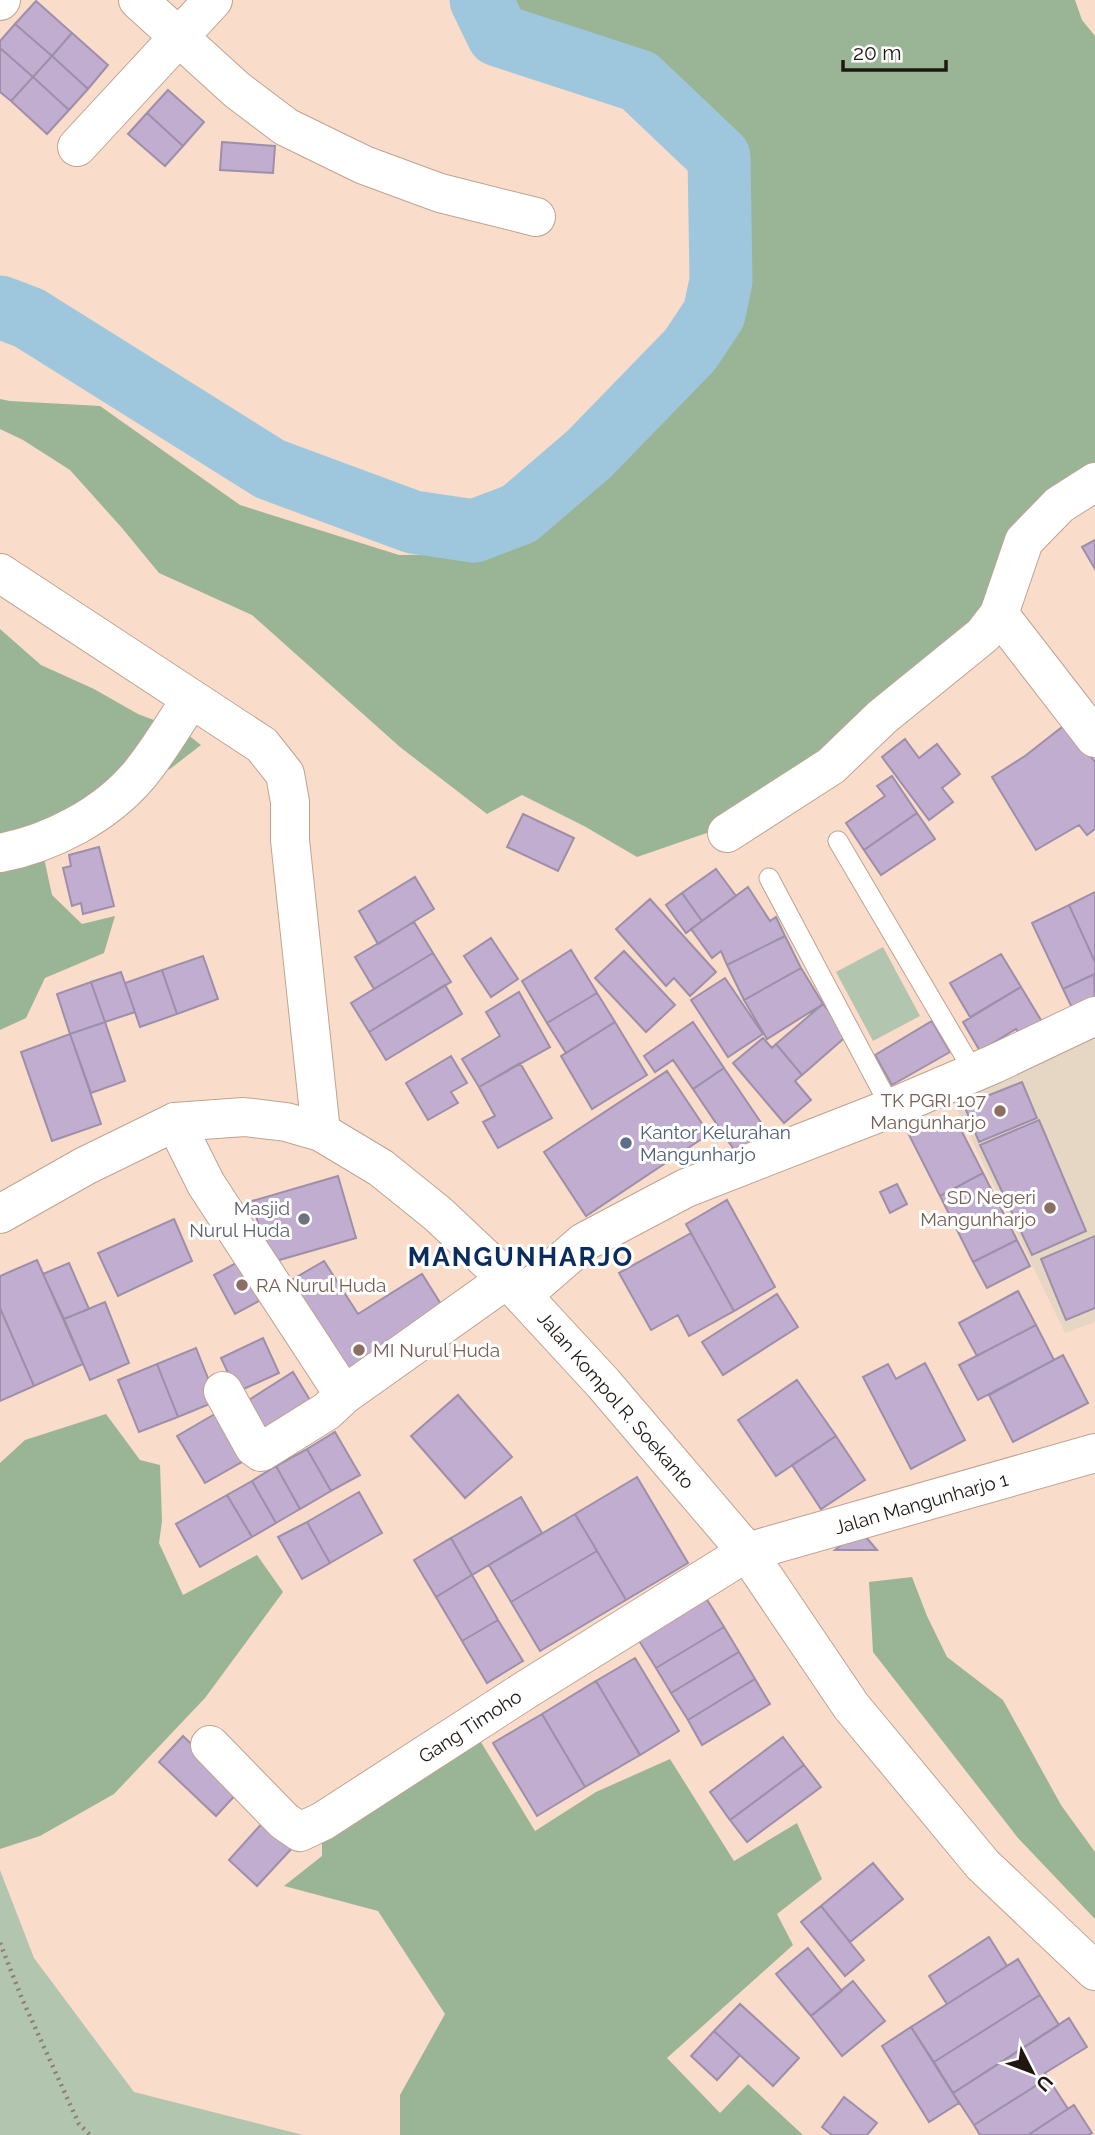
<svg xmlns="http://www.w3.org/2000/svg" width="1095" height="2135" font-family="Raleway,sans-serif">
  <rect width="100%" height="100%" fill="#fadcca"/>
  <path fill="#e6d6c4" d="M1095,1029V1322L1065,1333L950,1095Z"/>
  <path fill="#b2c5af" d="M883,947L920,1016L873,1041L836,972Z
    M0,1870L34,1958L134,2092L303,2135H0Z"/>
  <path fill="#9ab596" d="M500,0H1075L1082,20L1095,36V498L1018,531L1008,592L730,825L637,857L584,826L522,795L487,814L400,747L252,615L159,573L122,528L70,470L23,440L0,429V399L10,401L100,406L240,505L399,555L494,554L628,456L716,349L743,263L744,166L696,101L634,60L569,43L505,13Z
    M0,629L41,665L94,689L138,714L183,731L201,745L170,769L107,791L44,858L52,895L82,924L115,916L104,953L45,978L26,1018L0,1030Z
    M106,1414L140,1460L160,1465L162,1521L159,1543L183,1595L257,1555L283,1592L205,1698L114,1794L40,1836L0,1849V1463L25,1440Z
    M912,1577L927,1616L947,1657L1003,1700L1061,1805L1095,1852V1919L1018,1838L873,1652L869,1582Z
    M473,1729L535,1831L596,1792L670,1759L734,1861L797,1823L822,1879L777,1914L793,1945L667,2058L720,2113L748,2084L803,2135H400V2095L445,2014L378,1911L284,1886L322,1856V1832Z"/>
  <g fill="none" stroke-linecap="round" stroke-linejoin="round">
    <path stroke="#9ec7dd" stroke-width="63" d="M0,307L29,318L270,469L413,522L474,531L519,514L589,454L690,350L714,314L721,281L719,157L639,81L498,35L481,0"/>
  </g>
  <path fill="#c0adcf" stroke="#9d8fa9" stroke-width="2" d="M36,1L72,33L52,56L15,24Z
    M15,24L52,56L33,77L0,48V41Z
    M72,33L108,65L88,89L52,56Z
    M0,48L33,77L11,101L0,92Z
    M52,56L88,89L69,110L33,77Z
    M33,77L69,110L47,134L11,101Z
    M168,90L204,122L183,146L147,113Z
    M147,113L183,146L165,166L128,134Z
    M222,142L275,146L273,173L220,170Z
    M1095,540V569L1082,547Z
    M1066,724L1095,762V829L1087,835L1079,825L1036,850L992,777L1025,756Z
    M905,739L919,758L937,744L960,774L942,788L953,802L929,820L882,757Z
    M892,776L917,813L864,850L846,823L885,796L877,786Z
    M917,813L935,839L881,875L864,850Z
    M523,814L574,838L558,871L507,847Z
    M99,847L114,906L83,914L81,903L72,906L63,868L71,866L69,855Z
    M716,869L736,896L702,921L682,893Z
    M415,877L434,909L378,944L359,911Z
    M748,887L770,921L776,917L785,936L727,965L721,951L712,958L691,929Z
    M1095,892V962L1069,905Z
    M682,893L702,921L686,933L666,905Z
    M650,899L716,972L690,996L674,978L666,986L616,929Z
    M1069,905L1095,962V974L1063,989L1032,923Z
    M414,922L433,953L374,989L355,957Z
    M785,936L801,968L744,1000L727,965Z
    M491,938L518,979L491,997L464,956Z
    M571,950L597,993L547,1023L522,981Z
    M624,951L675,1005L646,1032L595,978Z
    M433,953L451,982L369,1032L351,1003Z
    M1001,954L1021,987L970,1017L950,983Z
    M203,956L218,999L177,1014L162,970Z
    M801,968L823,1004L767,1039L744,1000Z
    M162,970L177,1014L140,1027L125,983Z
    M121,972L135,1012L105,1022L91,982Z
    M1094,974L1095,1010L1077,1018L1063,989Z
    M725,978L763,1034L728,1057L691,1000Z
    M91,982L105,1022L70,1034L57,994Z
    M445,985L462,1014L386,1060L369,1032Z
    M1021,987L1047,1030L1024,1043L1016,1029L980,1051L963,1022Z
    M519,992L550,1047L479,1087L462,1059L500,1036L486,1012Z
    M597,993L615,1022L566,1053L547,1023Z
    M823,1004L849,1034L802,1075L776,1044Z
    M932,1021L950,1052L892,1085L875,1055Z
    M105,1022L125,1081L91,1093L70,1034Z
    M615,1022L647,1075L592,1109L561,1056Z
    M693,1022L724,1068L693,1089L673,1060L655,1072L644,1056Z
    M70,1034L101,1124L52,1141L21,1052Z
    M763,1038L772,1048L776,1044L802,1075L795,1081L811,1100L784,1123L733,1063Z
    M451,1056L467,1083L451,1092L458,1103L428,1120L406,1083Z
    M520,1063L552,1118L498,1148L483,1122L495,1116L479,1087Z
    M724,1068L768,1133L737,1154L693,1089Z
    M667,1071L709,1134L586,1216L544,1152Z
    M1022,1082L1037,1118L979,1142L964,1105Z
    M933,1120L938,1131L957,1122L983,1173L940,1196L908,1133Z
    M1039,1120L1086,1231L1032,1255L980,1145Z
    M983,1173L1017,1240L973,1262L940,1196Z
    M338,1176L356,1238L269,1263L252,1201Z
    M897,1184L907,1204L890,1213L880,1192Z
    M727,1200L775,1287L734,1311L686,1224Z
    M174,1219L192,1261L118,1296L98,1253Z
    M691,1233L734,1311L689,1336L678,1315L651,1330L619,1273Z
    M1095,1236V1308L1066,1320L1041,1259Z
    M1017,1240L1030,1266L987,1288L973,1262Z
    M249,1256L270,1295L235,1314L214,1275Z
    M37,1260L83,1364L34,1386L0,1308V1276Z
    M324,1261L358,1314L422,1274L449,1317L342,1384L283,1285Z
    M69,1263L89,1309L64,1319L43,1274Z
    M1018,1291L1036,1325L977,1356L959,1323Z
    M777,1294L798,1327L723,1375L702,1342Z
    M105,1302L129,1363L90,1380L64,1319Z
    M0,1308L34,1386L0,1401Z
    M1036,1325L1054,1360L978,1400L959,1365Z
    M263,1338L279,1373L237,1392L221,1358Z
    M196,1348L217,1401L178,1417L157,1364Z
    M1063,1355L1088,1403L1013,1442L989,1395Z
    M925,1363L965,1440L911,1469L863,1377L888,1364L896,1379Z
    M157,1364L178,1417L139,1432L118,1380Z
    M293,1372L316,1410L267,1440L244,1403Z
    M797,1380L836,1436L776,1476L738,1420Z
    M458,1395L512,1457L465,1498L411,1436Z
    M220,1411L247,1459L205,1483L177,1436Z
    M335,1432L360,1475L331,1491L307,1449Z
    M836,1436L865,1480L821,1509L792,1465Z
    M307,1449L331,1491L300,1509L276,1466Z
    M276,1466L300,1509L276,1523L252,1481Z
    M637,1477L688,1563L626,1600L575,1514Z
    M252,1481L276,1523L252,1537L227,1495Z
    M359,1492L382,1533L330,1563L307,1522Z
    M227,1495L252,1537L200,1567L176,1524Z
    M521,1497L542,1533L472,1575L451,1538Z
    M575,1514L597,1551L511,1602L489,1565Z
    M307,1522L330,1563L302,1579L278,1537Z
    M860,1530L877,1550H835Z
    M451,1538L472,1575L436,1597L414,1560Z
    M597,1551L626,1600L540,1651L511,1602Z
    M472,1575L498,1620L462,1641L436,1597Z
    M706,1598L724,1627L656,1668L638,1639Z
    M498,1620L523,1661L487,1683L462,1641Z
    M724,1627L739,1652L671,1693L656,1668Z
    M739,1652L755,1679L688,1720L671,1693Z
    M635,1658L679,1731L640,1755L596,1681Z
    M755,1679L770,1704L702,1745L688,1720Z
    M596,1681L640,1755L585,1787L542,1714Z
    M542,1714L585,1787L537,1816L493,1743Z
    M183,1736L240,1790L216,1816L159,1762Z
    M783,1737L804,1765L730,1820L710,1792Z
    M804,1765L821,1787L747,1842L730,1820Z
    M265,1820L294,1846L257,1886L229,1860Z
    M873,1863L903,1899L850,1942L821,1906Z
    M821,1906L864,1960L845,1976L801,1922Z
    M989,1937L1007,1966L947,2004L929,1976Z
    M808,1948L842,1991L811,2016L776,1974Z
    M1018,1959L1040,1995L934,2062L911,2027Z
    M853,1981L885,2021L842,2056L811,2016Z
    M1040,1995L1059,2025L953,2093L934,2062Z
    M740,2004L799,2058L773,2086L714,2031Z
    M1069,2018L1087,2047L1045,2073L1048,2078L974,2125L953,2093Z
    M911,2027L959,2103L929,2122L882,2046Z
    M714,2031L740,2055L717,2080L691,2056Z
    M1048,2078L1068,2109L1028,2135H980L974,2125Z
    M844,2097L877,2123L867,2135H832L822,2127Z
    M1074,2105L1092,2133L1088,2135H1028Z"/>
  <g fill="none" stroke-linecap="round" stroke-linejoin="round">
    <defs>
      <path id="service" d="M838,841L974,1072
        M769,878L891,1108"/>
      <path id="minor" d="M138,0L237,90L286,127L364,165L440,193L536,217
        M0,1L1,0
        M77,147L213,0
        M0,573L262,745L285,774L290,802V840L321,1132
        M999,614L1095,738
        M727,833L831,766L882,717L983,635L999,614L1024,541L1059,505L1095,482
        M0,853C52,843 105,815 139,775C159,751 174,724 191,699
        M175,1122L206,1184L344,1395
        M525,1298L533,1286L584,1242L686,1188L891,1108L994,1064L1095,1016
        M223,1391L254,1447L261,1452L327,1411L344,1395L507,1279
        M210,1745L284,1821L300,1832L323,1821L527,1689L747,1552L1095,1453"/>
      <path id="secondary" d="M0,1214L85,1166L175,1122L244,1117L286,1122L321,1132L381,1168L438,1214L507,1279L603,1383L747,1552L851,1706L983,1865L1095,1971"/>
    </defs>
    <use href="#service" stroke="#bfa391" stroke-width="21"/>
    <use href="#minor" stroke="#bfa391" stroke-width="40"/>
    <use href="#secondary" stroke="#bfa391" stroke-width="40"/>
    <path stroke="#917d70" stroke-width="4.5" stroke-dasharray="2 5" stroke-linecap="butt" d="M0,1943L23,2001L79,2124L90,2135"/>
    <use href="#service" stroke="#fff" stroke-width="19"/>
    <use href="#minor" stroke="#fff" stroke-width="38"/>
    <use href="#secondary" stroke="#fff" stroke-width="38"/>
  </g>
  <g fill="#8d6e63" stroke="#fff" stroke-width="2.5">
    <circle cx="1000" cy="1111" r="7"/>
    <circle cx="1050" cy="1208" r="7"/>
    <circle cx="242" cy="1285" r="7"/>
    <circle cx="359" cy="1350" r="7"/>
  </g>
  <circle fill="#5c6f8a" stroke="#fff" stroke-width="2.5" cx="626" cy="1143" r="7"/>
  <circle fill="#6b7280" stroke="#fff" stroke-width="2.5" cx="304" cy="1219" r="7"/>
  <g text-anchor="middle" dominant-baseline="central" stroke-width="6" stroke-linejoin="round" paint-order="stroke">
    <g font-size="19" fill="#785e54" stroke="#fff" text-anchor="end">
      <text x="986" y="1100">TK PGRI 107<tspan x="986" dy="22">Mangunharjo</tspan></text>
      <text x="1036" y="1197">SD Negeri<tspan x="1036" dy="22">Mangunharjo</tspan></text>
      <text x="256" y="1285" text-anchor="start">RA Nurul Huda</text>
      <text x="373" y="1350" text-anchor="start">MI Nurul Huda</text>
    </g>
    <g font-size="19" fill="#4e5e75" stroke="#fff" text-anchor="start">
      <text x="640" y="1132">Kantor Kelurahan<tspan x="640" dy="22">Mangunharjo</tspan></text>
    </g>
    <g font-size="19" fill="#5b616d" stroke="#fff" text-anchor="end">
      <text x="290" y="1208">Masjid<tspan x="290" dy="22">Nurul Huda</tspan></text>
    </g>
    <g font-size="19" fill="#211710" stroke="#fff">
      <text transform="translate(616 1400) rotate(49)">Jalan Kompol R. Soekanto</text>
      <text transform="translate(921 1503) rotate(-16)">Jalan Mangunharjo 1</text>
      <text transform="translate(470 1726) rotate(-33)">Gang Timoho</text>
    </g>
    <g font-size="26" font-weight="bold" letter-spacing="2" fill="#0a2d61" stroke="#fff">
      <text x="521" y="1257">MANGUNHARJO</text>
    </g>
  </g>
  <g transform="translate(1032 2072) rotate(132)" stroke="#ffffff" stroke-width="5" paint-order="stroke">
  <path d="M0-5L12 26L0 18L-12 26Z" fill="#211710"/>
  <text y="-10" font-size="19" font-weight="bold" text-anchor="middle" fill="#211710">U</text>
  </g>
  <path d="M843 60v10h103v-10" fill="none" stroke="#211710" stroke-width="3.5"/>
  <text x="853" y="60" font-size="21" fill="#211710" stroke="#ffffff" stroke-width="5" paint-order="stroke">20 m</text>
</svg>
